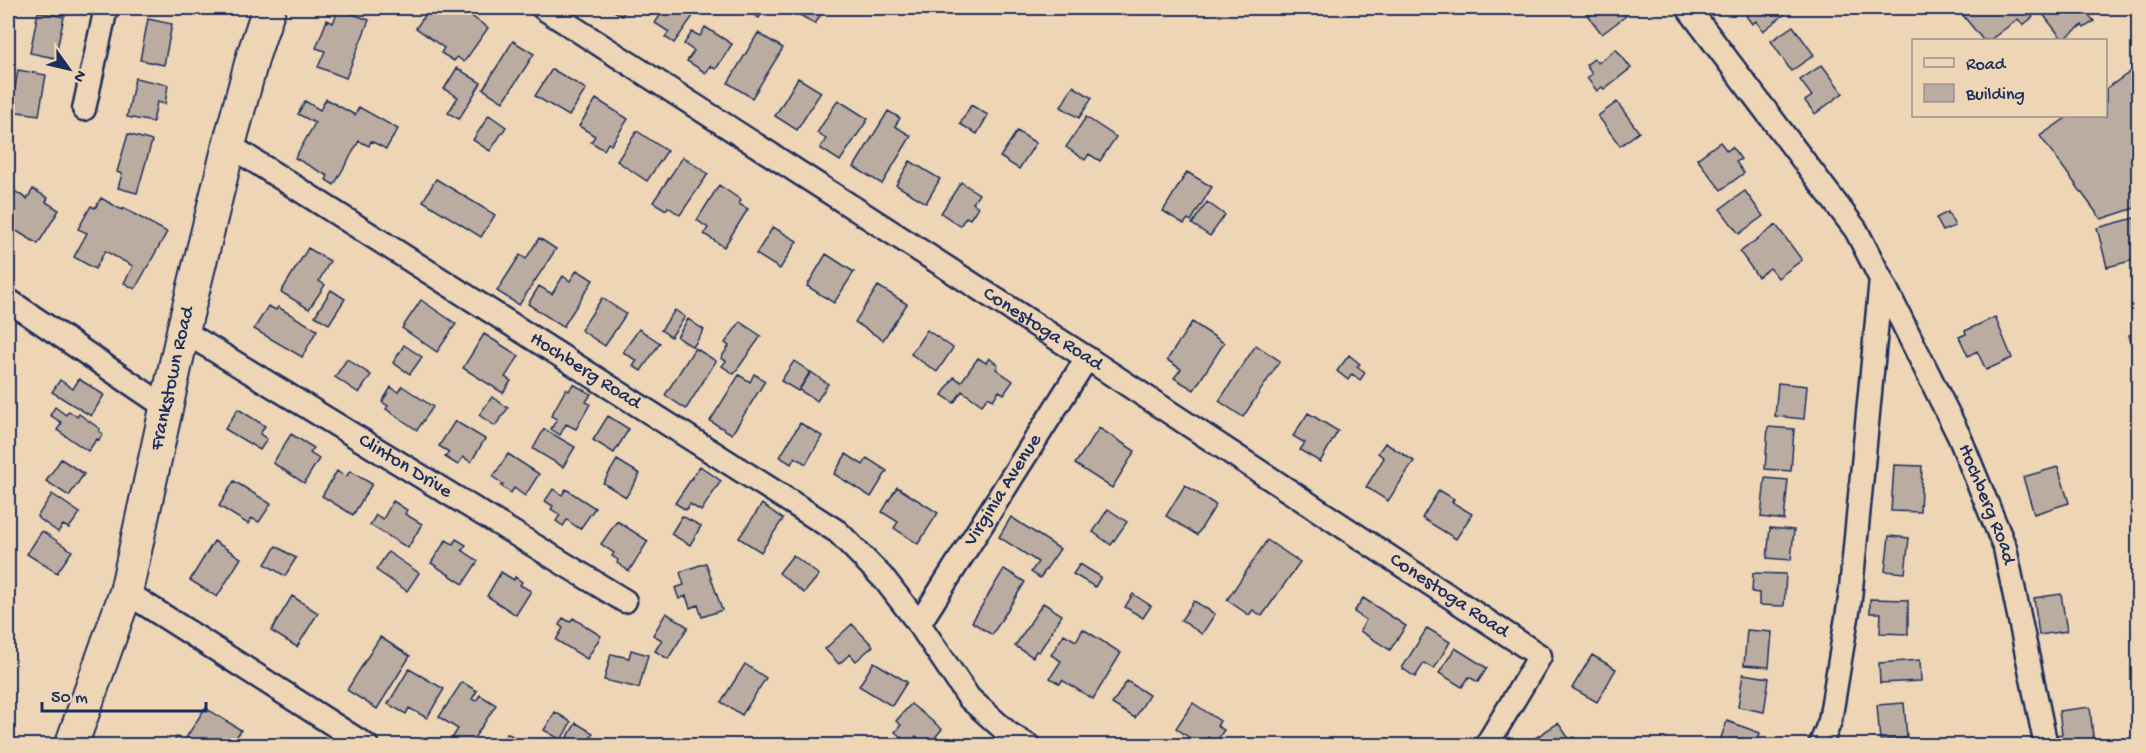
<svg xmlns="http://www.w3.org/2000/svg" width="2146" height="753" font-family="'Gochi Hand',sans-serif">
  <rect width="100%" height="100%" fill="#eed5b6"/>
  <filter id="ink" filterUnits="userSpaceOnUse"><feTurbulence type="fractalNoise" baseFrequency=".0167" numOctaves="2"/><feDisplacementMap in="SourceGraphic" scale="12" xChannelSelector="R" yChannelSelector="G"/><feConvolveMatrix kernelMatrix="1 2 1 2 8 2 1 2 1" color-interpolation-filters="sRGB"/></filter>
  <g filter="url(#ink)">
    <path fill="#baaca0" stroke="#1b2f5e" stroke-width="1.5" d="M430,8H446L456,14L460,8L488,28L464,62L457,57L454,61L441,53L444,48L416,28Z
      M609,8H627L622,16Z
      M665,8H680L693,16L674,43L665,37L669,32L655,23Z
      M742,8H765L759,18Z
      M798,8H825L815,24L795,12Z
      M1582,8H1619L1626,16L1602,34Z
      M1746,8H1780L1785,14L1763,31L1756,21L1752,24L1746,16L1750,13Z
      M1957,8H2032L2028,11L2033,17L2023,25L2018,19L1990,40H1983Z
      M2038,8H2078L2084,15L2087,13L2094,21L2084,28L2082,25L2063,40Z
      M339,9L369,20L346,78L318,67L325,51L316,48L327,20L333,23Z
      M38,12L64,17L55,58L30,53Z
      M148,19L172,24L164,65L140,60Z
      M1793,26L1814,55L1791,71L1771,41Z
      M705,27L732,44L716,69L710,66L706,73L687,61L694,51L684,44L692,32L700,36Z
      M758,33L783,48L752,98L728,83Z
      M513,41L534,54L503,102L483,89Z
      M1616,49L1631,68L1604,89L1602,87L1597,91L1587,78L1592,74L1586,65L1594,59L1598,63Z
      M1822,65L1843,93L1815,114L1805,101L1812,96L1800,80Z
      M457,68L481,83L459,119L448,113L458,97L444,89Z
      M552,69L586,89L569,116L535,96Z
      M18,70L46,75L39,115L11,111Z
      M2133,70L2138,78V207L2101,219L2040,136L2069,116H2106V89Z
      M135,78L168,85L165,104L157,102L153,122L127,117Z
      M798,78L821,92L797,130L775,116Z
      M1073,86L1092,98L1079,118L1061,107Z
      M326,99L355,115L359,107L398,129L386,149L371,141L369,146L359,141L334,185L326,180L328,176L295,158L315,123L298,114L305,101L320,110Z
      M596,99L628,119L611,145L608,143L604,150L591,142L595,136L579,126Z
      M838,100L868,119L840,161L820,148L826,139L817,133Z
      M1617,102L1639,132L1620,146L1598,116Z
      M971,105L988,115L977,134L960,124Z
      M888,111L900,118L895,126L911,136L882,184L854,167Z
      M489,115L506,127L490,151L473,140Z
      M1086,117L1116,137L1100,161L1089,154L1085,160L1066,147Z
      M637,131L667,151L647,181L617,161Z
      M1017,131L1036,143L1019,169L1000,157Z
      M128,134L152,141L137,193L118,188L122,174L117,172Z
      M1720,142L1727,151L1732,147L1741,159L1736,162L1744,173L1721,190L1697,159Z
      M683,157L708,174L680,215L668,207L666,210L653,202Z
      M910,161L940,179L926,203L896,185Z
      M1187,172L1212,187L1191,221L1188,219L1184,224L1163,211Z
      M436,179L495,215L481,237L423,201Z
      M961,182L979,194L973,203L978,207L970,219L966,217L960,226L941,213Z
      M719,185L741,200L739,204L748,209L724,247L704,234L708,228L697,220Z
      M8,187L27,199L33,189L48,198L46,202L59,210L38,244L8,226Z
      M1745,191L1763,216L1739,234L1720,209Z
      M101,198L122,210L123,208L167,232L135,289L124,283L133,266L105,251L95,269L74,257L87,233L78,229L91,206L95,208Z
      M1207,202L1225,215L1210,236L1192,224Z
      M1948,212L1955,226L1943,231L1936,218Z
      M2138,217V259L2107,267L2097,228Z
      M1776,225L1802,260L1778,278L1770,268L1758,277L1740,252Z
      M773,227L797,241L780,269L756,254Z
      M539,238L556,249L519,305L497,291L520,255L526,259Z
      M308,248L330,261L319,281L325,285L309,309L281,292Z
      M826,254L854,272L834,303L807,286Z
      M577,270L593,280L563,327L528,304L539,286L552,294L563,276L570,281Z
      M878,286L907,304L883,340L855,322Z
      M331,290L345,299L329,324L315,316Z
      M602,298L626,314L605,346L581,330Z
      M421,300L456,324L437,352L402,328Z
      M268,306L276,310L278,307L317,330L302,357L254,329Z
      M675,310L685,317L671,337L661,330Z
      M1995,317L2012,358L1986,370L1977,351L1968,356L1959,337L1966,334L1965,331Z
      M688,319L704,330L693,347L677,337Z
      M740,322L761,336L734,374L722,366L726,361L721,358L729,346L725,343Z
      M1192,322L1224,343L1194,390L1174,378L1181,369L1167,360Z
      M639,329L660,343L641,371L633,366L637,361L623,352Z
      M927,330L953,348L937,372L911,354Z
      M2138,332V370L2129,335Z
      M484,334L519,356L505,377L511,381L503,393L463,368Z
      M404,345L422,357L410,374L393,363Z
      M1256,345L1280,361L1243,417L1219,401Z
      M695,348L716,361L686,409L665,395Z
      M1349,355L1360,364L1357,367L1365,373L1360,380L1352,374L1348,380L1337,371Z
      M978,358L986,363L989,358L998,365L996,369L1013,381L1004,394L999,391L993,400L988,397L982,405L962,391L954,403L942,395L954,377L961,382Z
      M347,359L371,375L359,393L335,377Z
      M794,361L810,372L798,391L781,381Z
      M811,372L828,384L817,401L799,390Z
      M754,374L765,381L732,434L710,421L739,375L750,382Z
      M79,379L104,395L91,416L52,392L60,380L73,389Z
      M1778,383L1807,386L1804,419L1775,416Z
      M573,384L591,394L586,402L590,404L576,429L566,424L560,435L551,429L557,419L551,416L566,389L569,391Z
      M402,386L433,407L417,430L386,409L388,406L382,402L391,387L398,392Z
      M492,397L508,408L495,426L479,415Z
      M55,407L66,415L69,411L77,417L79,414L100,429L99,431L103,434L99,440L97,439L88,451L57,430L62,423L50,415Z
      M238,409L265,426L260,434L267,439L260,450L225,429Z
      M1308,413L1338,431L1320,462L1300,450L1305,443L1293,436Z
      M608,416L629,429L614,453L593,440Z
      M455,421L485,439L471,462L463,457L458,465L445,457L449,452L439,446Z
      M800,423L822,436L806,464L795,457L791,464L780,457Z
      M1768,427L1794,429L1791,471L1765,469Z
      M1099,428L1135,451L1112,488L1075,464Z
      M544,429L575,447L563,467L533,449Z
      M291,434L314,448L310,453L319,459L304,483L273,463Z
      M1385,443L1414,461L1388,501L1366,487L1384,458L1378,453Z
      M508,454L539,474L525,496L514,488L511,493L501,486L503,484L493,477Z
      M846,454L863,465L867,458L887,471L871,497L834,474Z
      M61,459L84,474L69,496L46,481Z
      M617,460L640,474L626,497L603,483Z
      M1894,465L1922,466L1920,512L1891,511Z
      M700,466L721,481L701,511L690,504L686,510L675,503Z
      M2058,467L2069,503L2034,514L2023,477Z
      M337,471L346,477L350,471L372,484L353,515L322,496Z
      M1765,478L1788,480L1784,520L1761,517Z
      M234,481L271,504L259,522L251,518L248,524L219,506Z
      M1185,485L1216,505L1197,535L1166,516Z
      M897,487L938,513L918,544L894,528L898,522L882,512Z
      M553,489L562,495L566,489L595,508L580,529L567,520L563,526L556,521L560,515L551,509L553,506L545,501Z
      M1439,490L1454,499L1452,502L1472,514L1456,539L1422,518Z
      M52,494L80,513L69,528L63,525L58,532L37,517Z
      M393,501L407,510L405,514L422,524L408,548L370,525L376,515L383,519Z
      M762,504L783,519L761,552L739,538Z
      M1108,509L1127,522L1111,545L1093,532Z
      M682,516L701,526L690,545L671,534Z
      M1011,517L1060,549L1040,578L1031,572L1038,562L999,537Z
      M617,521L648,541L629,571L617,563L618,560L612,556L614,553L601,544Z
      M1770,528L1794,530L1791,560L1767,558Z
      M42,531L72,551L57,573L27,554Z
      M1889,536L1909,538L1905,573L1885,571Z
      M456,539L466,545L462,550L478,561L463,584L431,563L446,540L453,544Z
      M1267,540L1300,562L1262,616L1253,610L1249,615L1227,600Z
      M214,541L241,558L217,597L190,580Z
      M276,546L296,558L285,576L265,564Z
      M388,552L419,573L407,591L376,570Z
      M793,555L819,575L804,593L779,573Z
      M706,563L722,610L702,617L698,605L690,608L686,596L679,599L675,588L684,585L680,572Z
      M1080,564L1101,577L1095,587L1073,574Z
      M1004,569L1025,582L992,635L972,622Z
      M501,572L514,580L515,577L522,582L520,585L531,591L516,615L487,596Z
      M1753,573L1786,574L1784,606L1759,605V593L1752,592Z
      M1133,594L1151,606L1143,618L1125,607Z
      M2061,594L2067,631L2039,635L2034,598Z
      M292,596L318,613L297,647L271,631Z
      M1363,598L1406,626L1390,650L1360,631L1366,620L1354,612Z
      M1870,599L1908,600V634L1880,633L1881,613H1870Z
      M1194,601L1215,614L1202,634L1181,620Z
      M1043,603L1062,615L1039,652L1036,651L1033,657L1015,646Z
      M666,613L688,627L668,659L655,651L662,640L653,635Z
      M563,618L570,622L573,618L601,636L587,659L556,640L563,628L559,625Z
      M852,624L873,646L856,661L850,654L839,664L825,649Z
      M1427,628L1450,642L1434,669L1424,663L1415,677L1402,668Z
      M1083,629L1121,653L1093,699L1062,680L1060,684L1050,678L1061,661L1051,655L1064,634L1076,641Z
      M1747,630L1772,632L1769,667L1744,665Z
      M380,637L410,656L377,709L347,690Z
      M1455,648L1487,668L1478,682L1469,677L1462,687L1439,673Z
      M631,650L648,655L639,688L604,680L611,654L629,658Z
      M1592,655L1616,669L1597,702L1572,688Z
      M1920,660L1921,681L1880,683L1879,663Z
      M874,662L907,682L892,706L859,686Z
      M745,664L766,678L742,715L721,702Z
      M409,669L444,689L427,718L409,708L406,714L388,704Z
      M1743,674L1769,678L1764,712L1738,707Z
      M1127,681L1149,695L1135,718L1112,704Z
      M462,682L477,691L472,699L476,701L480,695L496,705L469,746H460L451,740L458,729L439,717Z
      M1193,703L1220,721L1217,726L1224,730L1216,742L1208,737L1201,746L1176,728Z
      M1904,703L1907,738L1880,740L1877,705Z
      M911,704L942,729L928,746L916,736L909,744L895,732L901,725L896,721Z
      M2090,707L2094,746H2057L2056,735L2062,734L2059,711Z
      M205,708L241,730L231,746H171L177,737L184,741Z
      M555,712L571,722L561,740L544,730Z
      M1727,721L1760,733L1756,746H1718Z
      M576,723L593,733L591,737L602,743L601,746H562Z
      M1558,723L1570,740L1574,737L1580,746H1531L1529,742Z
      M507,733L529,746H500Z
      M265,738L279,746H261Z"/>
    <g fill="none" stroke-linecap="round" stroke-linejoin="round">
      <defs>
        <g id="street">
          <path id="s1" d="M543,8L1087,358L1540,656L1486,746"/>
          <path d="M1688,8L1856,230L1881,279L1850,599L1830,721L1820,746"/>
          <path d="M84,109L106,8"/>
          <path id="s2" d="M229,145L838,532L885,580L919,624L969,698L1008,733L1029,746"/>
          <path id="s3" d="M1881,279L1959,436L2005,548L2046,746"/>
          <path d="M8,300L167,408"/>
          <path id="s4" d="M183,331L625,601"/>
          <path d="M126,592L367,746"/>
          <path id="s5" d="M919,624L1087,358"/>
        </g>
        <g id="secondary">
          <path id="s6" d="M71,746L126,592L183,331L229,145L253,56L269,8"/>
        </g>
      </defs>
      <use href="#street" stroke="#1b2f5e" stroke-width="27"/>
      <use href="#secondary" stroke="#1b2f5e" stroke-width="36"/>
      <use href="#street" stroke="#eed5b6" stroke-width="22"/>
      <use href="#secondary" stroke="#eed5b6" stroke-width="32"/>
    </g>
  </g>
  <g text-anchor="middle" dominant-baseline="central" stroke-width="6" stroke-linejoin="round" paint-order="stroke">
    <g font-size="20" fill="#1b2f5e" stroke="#eed5b6">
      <text stroke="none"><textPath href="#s1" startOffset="594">Conestoga Road</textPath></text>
      <text stroke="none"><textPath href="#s2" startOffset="422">Hochberg Road</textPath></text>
      <text stroke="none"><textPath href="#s6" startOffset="382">Frankstown Road</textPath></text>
      <text stroke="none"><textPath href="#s4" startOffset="260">Clinton Drive</textPath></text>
      <text stroke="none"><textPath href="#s5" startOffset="158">Virginia Avenue</textPath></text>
      <text stroke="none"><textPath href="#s3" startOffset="249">Hochberg Road</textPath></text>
      <text stroke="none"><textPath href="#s1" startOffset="1080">Conestoga Road</textPath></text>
    </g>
  </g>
  <rect width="2146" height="753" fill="none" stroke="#eed5b6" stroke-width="30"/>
  <rect x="15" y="15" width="2116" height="723" fill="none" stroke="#1b2f5e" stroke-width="2" filter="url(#ink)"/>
  <rect x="1912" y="39" width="195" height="78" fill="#eed5b6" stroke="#9a9393" stroke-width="1.5"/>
  <rect x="1924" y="58" width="30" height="9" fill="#eed5b6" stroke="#9a9393" stroke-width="1.5"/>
  <text x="1966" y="69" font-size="18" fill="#1b2f5e">Road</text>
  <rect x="1924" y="84" width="30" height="18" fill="#baaca0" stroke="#9a9393" stroke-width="1.5"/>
  <text x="1966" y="99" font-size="18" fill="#1b2f5e">Building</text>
  <g transform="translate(69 69) rotate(124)" stroke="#eed5b6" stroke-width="4.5" paint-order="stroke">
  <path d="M0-4.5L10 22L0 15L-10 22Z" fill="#1b2f5e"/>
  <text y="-9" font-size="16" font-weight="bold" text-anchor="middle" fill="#1b2f5e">N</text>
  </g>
  <path d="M42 702v9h164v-9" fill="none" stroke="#1b2f5e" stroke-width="3"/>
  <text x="51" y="702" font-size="18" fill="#1b2f5e" stroke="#eed5b6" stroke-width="4.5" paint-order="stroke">50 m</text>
</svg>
